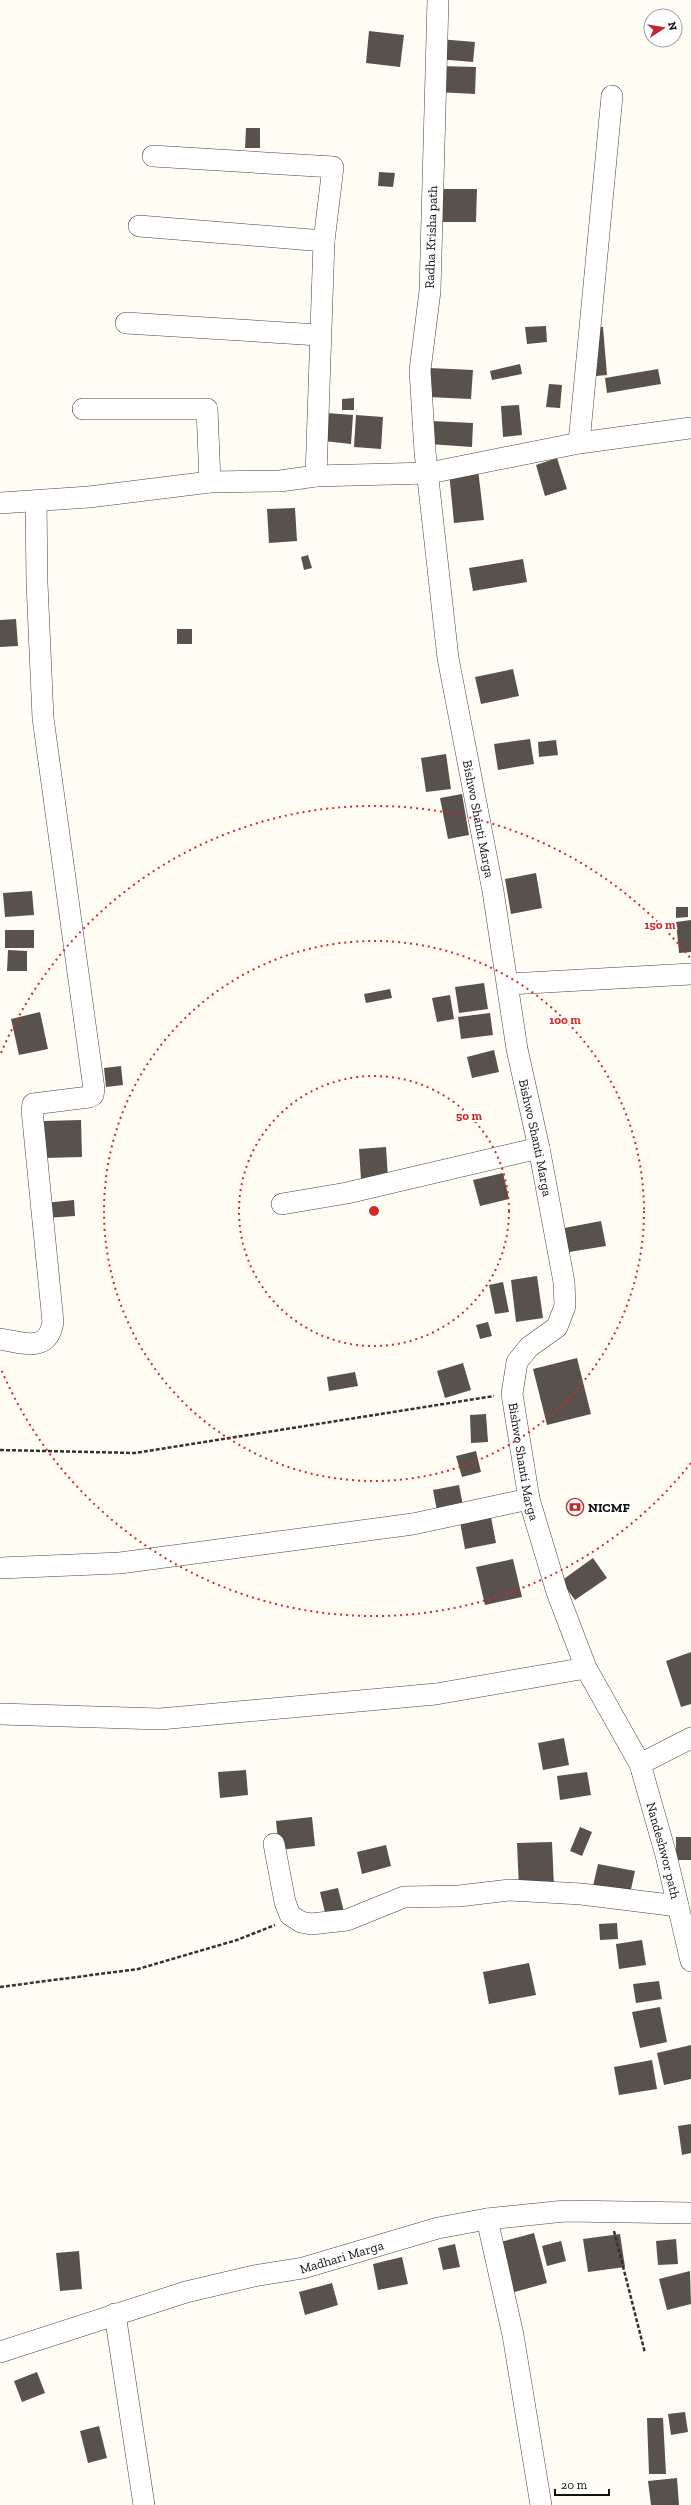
<svg xmlns="http://www.w3.org/2000/svg" width="691" height="2505" font-family="'Zilla Slab',serif">
  <rect width="100%" height="100%" fill="#fffdf3"/>
  <path fill="#59514c" d="M369,31L404,35L400,67L366,63Z
    M439,39L475,42L473,62L437,59Z
    M439,66L476,67L475,94L437,92Z
    M246,128H260V148H245Z
    M379,172L395,173L393,187L378,186Z
    M441,189H477L476,222H441Z
    M546,326L547,342L527,344L525,327Z
    M592,327H603L607,375L596,376Z
    M520,364L522,374L492,380L490,371Z
    M429,368L473,370L471,399L428,397Z
    M658,369L661,384L607,393L605,378Z
    M549,384L562,385L560,408L546,407Z
    M354,398V410H342V399Z
    M519,405L522,435L503,437L501,406Z
    M327,413L353,415L351,444L324,441Z
    M356,415L383,417L381,449L354,447Z
    M431,421L473,423L472,447L429,444Z
    M557,458L567,489L545,496L536,465Z
    M478,469L484,520L454,523L449,472Z
    M295,508L297,541L269,543L267,509Z
    M308,555L312,568L304,570L301,557Z
    M523,559L527,582L473,591L469,568Z
    M16,619L18,646L0,647V620Z
    M177,629H192V644H177Z
    M513,669L519,696L481,704L475,677Z
    M530,739L534,764L498,770L494,744Z
    M556,740L558,755L539,757L538,742Z
    M446,754L451,789L426,792L421,758Z
    M462,794L469,835L448,839L440,798Z
    M536,873L542,908L511,914L505,879Z
    M32,891L34,915L5,917L3,893Z
    M676,907H688V917L676,918Z
    M691,920V952L679,953L676,922Z
    M5,930H34V948H5Z
    M8,950L27,951V971H7Z
    M484,983L488,1009L459,1013L455,987Z
    M390,989L392,998L366,1003L364,994Z
    M450,995L454,1019L437,1022L432,998Z
    M40,1012L48,1049L19,1055L11,1019Z
    M490,1013L493,1035L461,1039L458,1017Z
    M494,1050L499,1072L472,1078L467,1057Z
    M121,1066L123,1085L106,1087L104,1068Z
    M81,1120L82,1157L44,1158V1121Z
    M386,1147L388,1178L361,1179L359,1149Z
    M503,1173L509,1199L480,1206L473,1180Z
    M74,1200L75,1216L46,1218L44,1203Z
    M601,1221L606,1246L563,1253L559,1229Z
    M537,1276L543,1318L516,1322L511,1280Z
    M503,1282L509,1312L495,1314L489,1285Z
    M488,1322L492,1336L480,1339L476,1325Z
    M577,1358L591,1414L547,1425L533,1369Z
    M463,1363L471,1390L445,1398L437,1371Z
    M355,1372L358,1386L329,1391L327,1377Z
    M486,1414L488,1442L471,1443L470,1415Z
    M476,1451L481,1472L462,1477L456,1456Z
    M459,1485L464,1511L438,1516L433,1490Z
    M490,1512L496,1543L465,1549L459,1517Z
    M593,1558L607,1578L575,1600L561,1581Z
    M513,1559L522,1597L485,1605L476,1567Z
    M691,1652V1704L681,1707L666,1661Z
    M564,1738L569,1765L543,1770L538,1743Z
    M246,1770L248,1795L220,1798L218,1772Z
    M587,1772L591,1795L560,1800L557,1776Z
    M312,1817L315,1846L279,1850L276,1821Z
    M580,1827L592,1832L582,1856L570,1851Z
    M676,1837H691V1860H676Z
    M552,1842L554,1887L519,1889L517,1843Z
    M386,1845L391,1866L362,1874L357,1852Z
    M598,1864L635,1871L630,1894L593,1886Z
    M338,1888L345,1916L327,1921L320,1892Z
    M617,1923L618,1939L600,1940L599,1924Z
    M642,1940L646,1965L619,1969L616,1944Z
    M529,1963L536,1995L489,2004L483,1972Z
    M659,1981L662,1999L636,2003L633,1984Z
    M660,2007L667,2042L640,2048L632,2012Z
    M691,2045V2079L664,2085L657,2053Z
    M652,2060L657,2089L619,2095L614,2067Z
    M691,2124V2153L682,2155L678,2126Z
    M534,2233L547,2283L511,2293L497,2243Z
    M620,2234L625,2267L588,2272L583,2239Z
    M676,2239L678,2264L658,2265L656,2241Z
    M561,2241L566,2261L547,2266L542,2246Z
    M455,2244L460,2267L443,2270L438,2248Z
    M79,2251L82,2289L60,2291L56,2253Z
    M402,2257L408,2284L378,2290L373,2264Z
    M690,2271L691,2304L667,2310L659,2279Z
    M332,2283L338,2305L305,2315L299,2292Z
    M37,2372L45,2393L22,2402L14,2381Z
    M685,2412L688,2432L671,2435L668,2414Z
    M647,2418H663L666,2474H649Z
    M99,2426L107,2458L88,2463L80,2431Z
    M677,2478L679,2505H651L648,2481Z"/>
  <g fill="none" stroke-linecap="round" stroke-linejoin="round">
    <defs>
      <g id="minor">
        <path id="s1" d="M438,0L430,291L420,370L425,452L448,658L493,891L517,1049L539,1148L564,1282L565,1306L557,1327L529,1347L517,1362L512,1394L529,1499L557,1592L586,1668L640,1764L666,1855L691,1961"/>
        <path d="M153,156L333,167L324,241L316,476"/>
        <path d="M139,226L324,241"/>
        <path d="M126,323L319,335"/>
        <path d="M83,409H207L210,482"/>
        <path d="M579,443L612,96"/>
        <path d="M0,503L89,497L210,482L280,481L316,476L429,473L579,443L691,428"/>
        <path d="M509,984L691,974"/>
        <path d="M282,1204L347,1193L539,1148"/>
        <path d="M0,1339C24,1343 48,1353 53,1322L32,1110L33,1104L89,1097L93,1095L94,1089L43,718L37,583L36,501"/>
        <path d="M0,1568L120,1563L413,1524L529,1499"/>
        <path d="M0,1714L160,1719L436,1694L586,1668"/>
        <path d="M640,1764L691,1738"/>
        <path d="M274,1844L285,1902L290,1915L301,1922L311,1924L347,1920L404,1897L459,1896L510,1890L581,1894L678,1906"/>
        <path d="M487,2219L513,2335L541,2505"/>
        <path d="M115,2314L144,2505"/>
        <path id="s2" d="M0,2352L186,2292L254,2276L303,2268L438,2228L487,2219L565,2211L691,2213"/>
      </g>
    </defs>
    <use href="#minor" stroke="#434343" stroke-width="22"/>
    <path stroke="#323232" stroke-width="2.5" stroke-dasharray="4 2" stroke-linecap="butt" d="M0,1450L135,1453L494,1396
      M0,1987L138,1969L237,1940L275,1925
      M614,2231L645,2353"/>
    <use href="#minor" stroke="#fff" stroke-width="21"/>
  </g>
  <g fill="none" stroke="#d62828" stroke-width="2" stroke-dasharray="2 4">
    <circle cx="374" cy="1211" r="135"/>
    <circle cx="374" cy="1211" r="270"/>
    <path d="M691 1463A405 405 0 0 1 1 1369M1 1053A405 405 0 0 1 691 959"/>
  </g>
  <defs>
    <symbol id="bank-ring" viewBox="-11 -11 22 22"><circle r="9.5" fill="#fff" stroke="#bf292f" stroke-width="1.5"/><path d="M-6-4H6V4H-6ZM0-2.3a2.3 2.3 0 1 0 0 4.6a2.3 2.3 0 1 0 0-4.6Z" fill="#bf292f"/></symbol>
  </defs>
  <g fill-rule="evenodd">
    <use href="#bank-ring" x="565" y="1497" width="20" height="20"/>
  </g>
  <g text-anchor="middle" dominant-baseline="central" stroke-width="4" stroke-linejoin="round" paint-order="stroke">
    <g font-size="13" fill="#101010" stroke="#fff">
      <text transform="translate(431 237) rotate(-88)">Radha Krisha path</text>
      <text stroke="none"><textPath href="#s1" startOffset="824">Bishwo Shanti Marga</textPath></text>
      <text stroke="none"><textPath href="#s1" startOffset="1148">Bishwo Shanti Marga</textPath></text>
      <text stroke="none"><textPath href="#s1" startOffset="1496">Bishwo Shanti Marga</textPath></text>
      <text stroke="none"><textPath href="#s1" startOffset="1912">Nandeshwor path</textPath></text>
      <text stroke="none"><textPath href="#s2" startOffset="355">Madhari Marga</textPath></text>
    </g>
    <g font-size="13" font-weight="bold" fill="#101010" stroke="#fff" text-anchor="start">
      <text x="588" y="1507">NICMF</text>
    </g>
  </g>
  <circle cx="374" cy="1211" r="6" fill="#d62828" stroke="#fff" stroke-width="2"/>
  <g font-size="12" text-anchor="middle" font-weight="bold" fill="#d62828" stroke="#fff" stroke-width="4" stroke-linejoin="round" paint-order="stroke">
    <text x="660" y="929">150 m</text>
    <text x="565" y="1024">100 m</text>
    <text x="469" y="1120">50 m</text>
  </g>
  <g transform="translate(663 28) rotate(78)"><circle r="19" fill="#ffffff" stroke="#9f9f9f"/>
  <path d="M0-3L7 15L0 10L-7 15Z" fill="#bf292f"/>
  <text y="-6" font-size="11" font-weight="bold" text-anchor="middle" fill="#101010">N</text>
  </g>
  <path d="M555 2489v6h54v-6" fill="none" stroke="#101010" stroke-width="2"/>
  <text x="561" y="2489" font-size="12" fill="#101010" stroke="#ffffff" stroke-width="3" paint-order="stroke">20 m</text>
</svg>
